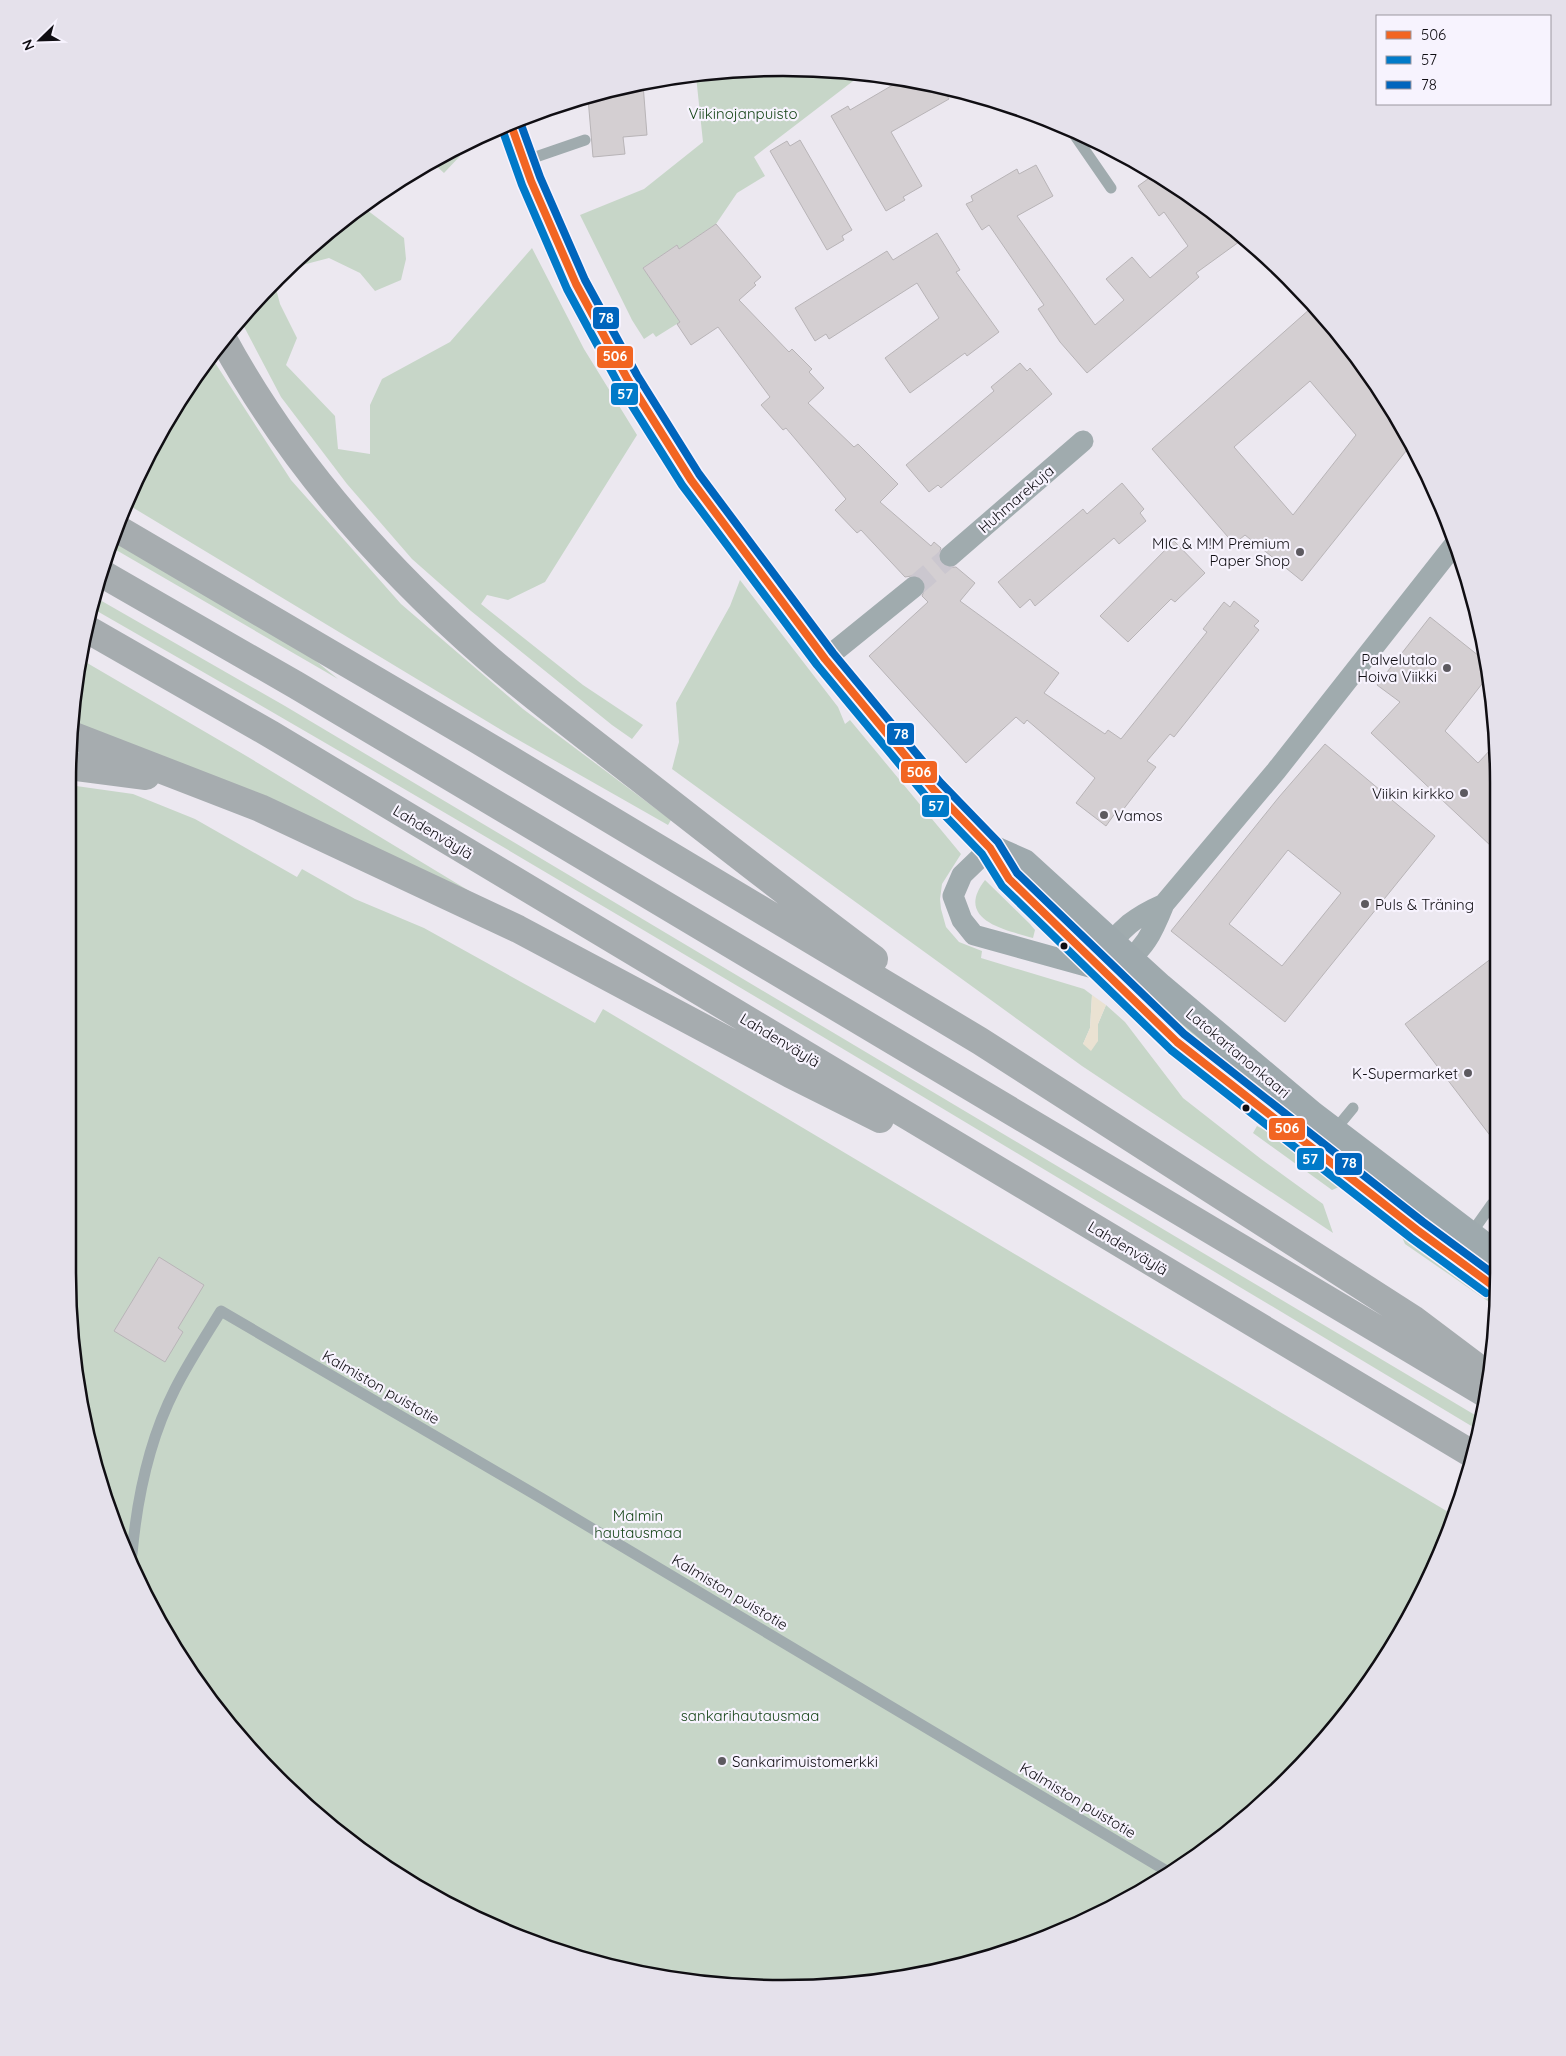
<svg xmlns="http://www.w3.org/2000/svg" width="1566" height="2056" font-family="Quicksand,sans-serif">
  <rect width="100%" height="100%" fill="#ece8f0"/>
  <path fill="#c7d6c8" d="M783,68L861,75L754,157L765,176L737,193L716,224L679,249L677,245L643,268L680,322L656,337L653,333L644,339L632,320L580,215L644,189L703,142L696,76Z
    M459,149L460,156L444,173L433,163Z
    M363,207L404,238L406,259L401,280L375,291L360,273L329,258L287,269Z
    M532,248L584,349L637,435L545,582L508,600L487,595L481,604L583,685L643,725L632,739L612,725L471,611L412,559L347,484L281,397L240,319L274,281L280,304L297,338L286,365L335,416L338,449L370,454V405L382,379L450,342Z
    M210,355L291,480L401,604L523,709L671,820L668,825L508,734L127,504L141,466Z
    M115,537L278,630L338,679L111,547Z
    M740,580L838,707L845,724L850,720L961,854L942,884L940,899L941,909L946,927L959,942L982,951L981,958L1084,989L1092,995L1090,1028L1083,1044L1098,1041V1024L1106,1005L1125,1022L1183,1098L1261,1159L1323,1204L1333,1233L1082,1066L672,769L679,742L676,703L730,606Z
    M93,596L285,706L1480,1418L1478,1430C1016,1153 557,874 90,607Z
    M82,660L243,754L471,892L453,889L71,725Z
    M1491,685L1492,705L1483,696Z
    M69,785L133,794L195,819L297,877L302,869L355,899L424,928L595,1023L603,1009L1455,1516L1402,1631L1289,1779L1181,1868L1013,1951L830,1987L643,1975L466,1915L385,1868L277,1779L164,1631L92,1458L68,1273Z
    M985,880L1030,924L1035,930L1033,938C1005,930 954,920 985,880Z
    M1155,991L1232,1059L1227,1065L1144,1002Z
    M1257,1126L1294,1146L1346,1184L1332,1190L1253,1133Z
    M1395,1221L1492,1295V1304L1405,1244Z"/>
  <path fill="#eae2d2" d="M1092,995L1106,1005L1098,1024V1041L1091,1051L1083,1044L1090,1028Z"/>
  <path fill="#d4cfd2" stroke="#b8b4b7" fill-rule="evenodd" d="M903,79L922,81L942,87L949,99L891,132L922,186L903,197L905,200L886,211L831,116L848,106L850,110Z
    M643,84L647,135L623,137L625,154L593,157L588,98L630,85Z
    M800,140L852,230L842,236L844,240L827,250L770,151L787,141L790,146Z
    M1036,165L1053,196L1017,216L1095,325L1124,300L1106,279L1132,257L1150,278L1188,246L1164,212L1159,216L1138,186L1155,174L1180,188L1243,239L1196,273L1199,277L1087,373L1060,342L1038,309L1044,305L989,225L982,230L966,204L973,201L971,196L1017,169L1019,174Z
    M716,224L761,277L754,283L756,285L739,300L789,352L792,349L812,369L809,372L824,388L808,403L854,447L858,444L898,484L880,502L931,546L934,542L941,548L938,558L941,564L946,568L956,567L975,583L960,601L1059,673L1044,693L1105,734L1108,730L1121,739L1207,632L1203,629L1224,602L1230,607L1234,601L1259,621L1254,626L1259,630L1174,737L1170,734L1147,761L1156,767L1119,815L1116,812L1106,826L1076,803L1095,778L1027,720L1024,724L1016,717L966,763L869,656L928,602L922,596L926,586L924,580L918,575L905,577L861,530L857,533L835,510L846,499L786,428L783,430L761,405L770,397L718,327L691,345L677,324L680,322L643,268L677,245L679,249Z
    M937,233L960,270L956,272L999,332L967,356L965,353L910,393L885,358L939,318L917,283L829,339L826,334L815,341L795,308L887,251L893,260Z
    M1311,308L1378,385L1410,446L1302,581L1245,535L1234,544L1152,449ZM1310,381L1356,435L1293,515L1234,447Z
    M1020,363L1027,371L1030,368L1052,394L941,488L938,485L929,492L906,465L994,391L991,387Z
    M1122,483L1144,509L1140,513L1146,521L1119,544L1114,538L1035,606L1030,599L1020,608L998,582L1083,509L1087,514Z
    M1174,541L1205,573L1175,602L1171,599L1128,642L1100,616Z
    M1430,617L1484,660L1489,675L1445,731L1478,763L1492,748V847L1371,733L1400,702L1377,685Z
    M1325,744L1435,836L1285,1022L1171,931L1279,797ZM1288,850L1341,893L1282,966L1229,924Z
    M1492,958V1138L1405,1024Z
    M159,1257L204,1285L178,1328L183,1332L165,1362L114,1331Z"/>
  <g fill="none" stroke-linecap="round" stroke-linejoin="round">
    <path stroke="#cbc7cf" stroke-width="21" stroke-dasharray="21 11" stroke-linecap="butt" d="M914,587L950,556"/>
    <path stroke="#a0abae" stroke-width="11" d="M1071,130L1111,188
      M524,161L585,140
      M1334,1131L1353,1108
      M1470,1235L1492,1204
      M132,1554C137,1498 149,1440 175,1389C188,1363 205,1337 221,1311L541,1498L1170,1873"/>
    <path stroke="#a0abae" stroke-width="21" d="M950,556L1083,441
      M825,659L914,587
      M990,848L962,875L953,896L962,920L974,935L1100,970
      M1106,956C1116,929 1139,915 1164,904
      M1116,965C1143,956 1154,929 1164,904L1276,771L1454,545"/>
    <path stroke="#9ea9ad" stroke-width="28" d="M510,122L531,181L576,284L628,380L667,441L691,480L825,659L933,789L990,848L1009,879L1133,1001L1177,1042L1417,1230L1492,1285
      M990,848L1024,863L1160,987L1312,1115L1492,1252"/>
    <path stroke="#a6acaf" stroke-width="28" d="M223,339C290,462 384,568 489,659C538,701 589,739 639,778C717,839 795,900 874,959
      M118,529L476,739L980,1041L1413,1319L1490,1377
      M101,573L296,685L1486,1394
      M87,629L272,735L1472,1454
      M69,734L260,808L518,929L790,1074L880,1119
      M69,766L146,776"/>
    <defs>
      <path id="bus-1" d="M510,122L531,181L576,284L628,380L691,480L825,659L933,789L990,848L1009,879L1177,1042L1417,1230L1492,1285"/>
      <path id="bus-2" d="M501,126L522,185L567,289L619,385L682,485L817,665L925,795L982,854L1002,886L1171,1050L1411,1238L1486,1293"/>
      <path id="bus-3" d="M519,119L540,177L585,280L637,375L699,474L833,653L940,782L998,842L1017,873L1184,1034L1423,1222L1492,1273"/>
    </defs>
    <use href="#bus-1" stroke="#f7f3fe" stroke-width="11"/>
    <use href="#bus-2" stroke="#f7f3fe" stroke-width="11"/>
    <use href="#bus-3" stroke="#f7f3fe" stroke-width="11"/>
    <use href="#bus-1" stroke="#f26522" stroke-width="8"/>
    <use href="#bus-2" stroke="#007ac9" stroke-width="8"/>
    <use href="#bus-3" stroke="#0065bd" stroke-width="8"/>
  </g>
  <g fill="#5d5a60" stroke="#f7f3fe" stroke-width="2">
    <circle cx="1300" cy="552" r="5"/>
    <circle cx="1447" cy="668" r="5"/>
    <circle cx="1464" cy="793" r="5"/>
    <circle cx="1104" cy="815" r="5"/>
    <circle cx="1365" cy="904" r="5"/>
    <circle cx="1468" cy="1073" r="5"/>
    <circle cx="722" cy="1761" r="5"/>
  </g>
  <g fill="#100e13" stroke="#f7f3fe" stroke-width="2">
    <circle cx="1064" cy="946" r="4.5"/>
    <circle cx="1246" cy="1108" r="4.5"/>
  </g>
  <g text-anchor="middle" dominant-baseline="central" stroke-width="4.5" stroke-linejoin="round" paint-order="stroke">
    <g font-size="15" fill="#0f3f11" stroke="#f7f3fe">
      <text x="743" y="113">Viikinojanpuisto</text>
      <text x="638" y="1515">Malmin<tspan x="638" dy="17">hautausmaa</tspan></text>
      <text x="750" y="1715">sankarihautausmaa</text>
    </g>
    <g font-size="15" fill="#100e13" stroke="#f7f3fe">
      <text transform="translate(1016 499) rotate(-41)">Huhmarekuja</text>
      <text transform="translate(433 832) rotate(31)">Lahdenväylä</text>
      <text transform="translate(780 1040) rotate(31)">Lahdenväylä</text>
      <text transform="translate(1238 1053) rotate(40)">Latokartanonkaari</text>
      <text transform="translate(1128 1248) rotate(31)">Lahdenväylä</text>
      <text transform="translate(381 1387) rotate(30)">Kalmiston puistotie</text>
      <text transform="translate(730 1592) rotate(31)">Kalmiston puistotie</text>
      <text transform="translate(1078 1800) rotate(31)">Kalmiston puistotie</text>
    </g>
    <g font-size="15" fill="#100e13" stroke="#f7f3fe" text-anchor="end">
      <text x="1290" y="543">MIC &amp; M!M Premium<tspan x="1290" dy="17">Paper Shop</tspan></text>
      <text x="1437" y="659">Palvelutalo<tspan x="1437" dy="17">Hoiva Viikki</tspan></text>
      <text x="1454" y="793">Viikin kirkko</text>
      <text x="1114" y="815" text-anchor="start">Vamos</text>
      <text x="1375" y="904" text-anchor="start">Puls &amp; Träning</text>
      <text x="1458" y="1073">K-Supermarket</text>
      <text x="732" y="1761" text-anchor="start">Sankarimuistomerkki</text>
    </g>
  </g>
  <path d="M0 0H1566V2056H0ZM783 76H783A707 707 0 0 1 1490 783V1273A707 707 0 0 1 783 1980H783A707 707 0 0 1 76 1273V783A707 707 0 0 1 783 76Z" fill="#e5e1eb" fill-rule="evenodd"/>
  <path fill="none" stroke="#100e13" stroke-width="2.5" d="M783 76H783A707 707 0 0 1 1490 783V1273A707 707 0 0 1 783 1980H783A707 707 0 0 1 76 1273V783A707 707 0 0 1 783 76Z"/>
  <g stroke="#f7f3fe" stroke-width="2">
    <rect x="592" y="306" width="28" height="24" rx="5" fill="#0065bd"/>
    <rect x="596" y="345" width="38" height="24" rx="5" fill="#f26522"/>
    <rect x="610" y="382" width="29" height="24" rx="5" fill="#007ac9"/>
    <rect x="886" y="722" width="29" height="24" rx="5" fill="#0065bd"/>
    <rect x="900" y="760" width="38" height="24" rx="5" fill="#f26522"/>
    <rect x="921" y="794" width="29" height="24" rx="5" fill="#007ac9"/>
    <rect x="1268" y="1117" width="38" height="24" rx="5" fill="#f26522"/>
    <rect x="1296" y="1147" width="29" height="24" rx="5" fill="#007ac9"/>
    <rect x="1334" y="1152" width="29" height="24" rx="5" fill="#0065bd"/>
  </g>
  <g font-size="14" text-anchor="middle" font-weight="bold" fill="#fff">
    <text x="606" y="323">78</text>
    <text x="615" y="361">506</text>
    <text x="625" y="399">57</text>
    <text x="901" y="739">78</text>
    <text x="919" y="777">506</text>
    <text x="936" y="811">57</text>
    <text x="1287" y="1133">506</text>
    <text x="1310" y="1164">57</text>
    <text x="1349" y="1168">78</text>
  </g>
  <rect x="1376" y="15" width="175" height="90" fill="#f7f3fe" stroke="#9b97a0"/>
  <rect x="1386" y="31" width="25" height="8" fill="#f26522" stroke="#9b97a0"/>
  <text x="1421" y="40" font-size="15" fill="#100e13">506</text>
  <rect x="1386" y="56" width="25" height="8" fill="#007ac9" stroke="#9b97a0"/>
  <text x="1421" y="65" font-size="15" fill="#100e13">57</text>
  <rect x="1386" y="81" width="25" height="8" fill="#0065bd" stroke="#9b97a0"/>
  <text x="1421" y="90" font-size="15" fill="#100e13">78</text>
  <g transform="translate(40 40) rotate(247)" stroke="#f7f3fe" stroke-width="4" paint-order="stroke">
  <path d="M0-4L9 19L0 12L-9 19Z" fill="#100e13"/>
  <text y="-8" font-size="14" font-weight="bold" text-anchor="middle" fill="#100e13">N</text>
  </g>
</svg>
